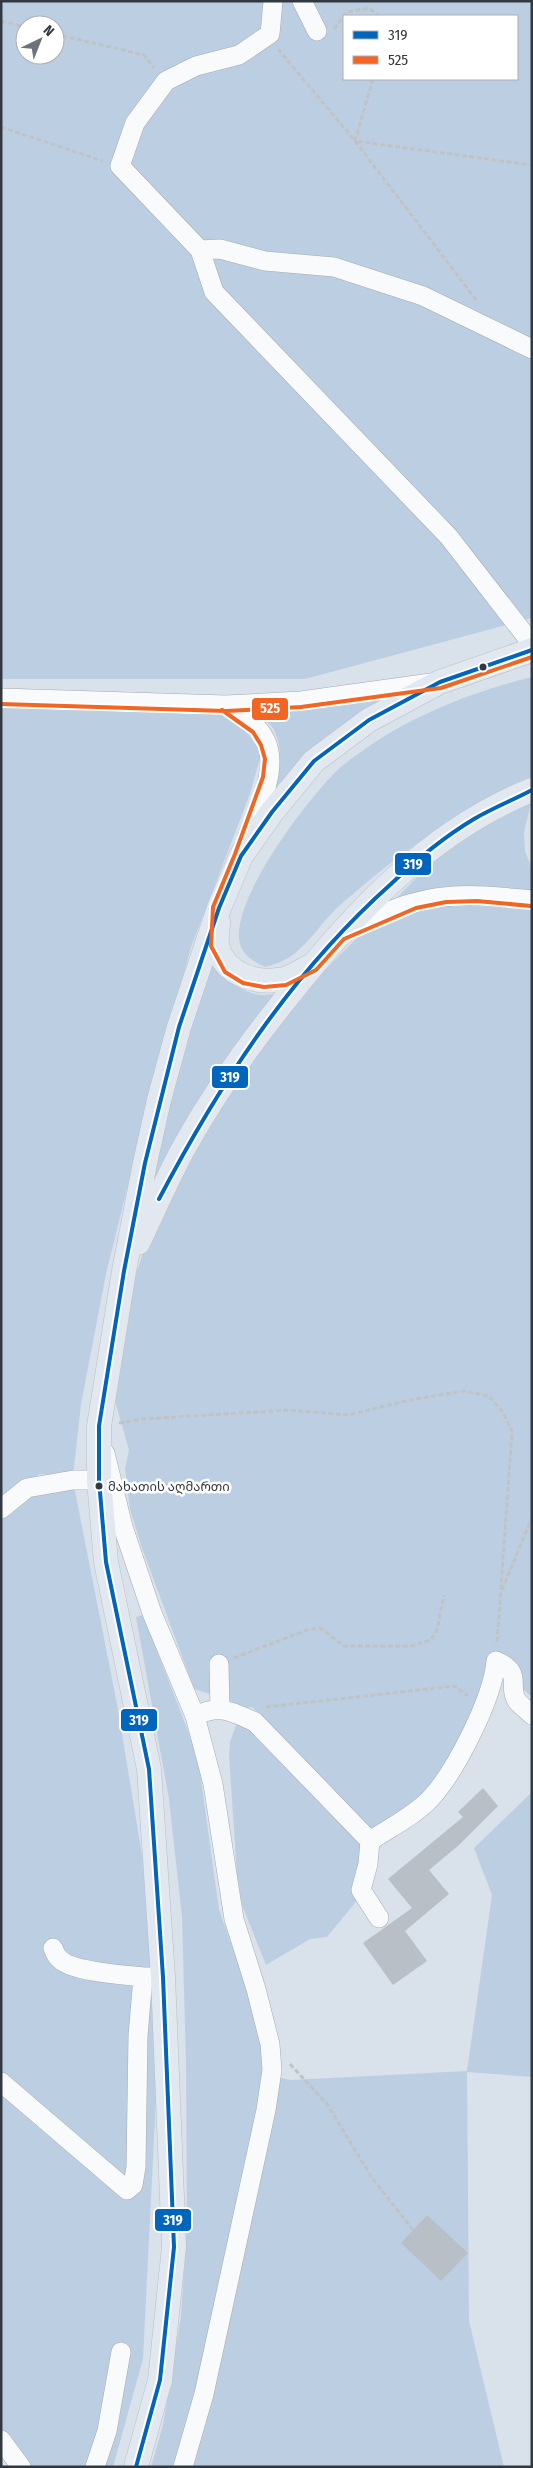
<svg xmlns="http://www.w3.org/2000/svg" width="533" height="2468" font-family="'Fira Sans Condensed','Noto Sans Georgian',sans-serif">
  <rect width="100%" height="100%" fill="#d9e1ea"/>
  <path fill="#bccfe2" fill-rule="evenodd" d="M1,1H532V618L305,679H1ZM344,16H517V79H344ZM25,25H55V55H25Z
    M532,677V777C487,799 445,823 404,853C382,869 360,888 339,906C312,931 304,958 265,967C256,963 247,958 242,949C221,910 312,792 342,766C356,755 373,743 388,734C432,708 483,689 532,677Z
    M412,690L269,802C277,780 285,755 275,732C270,721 257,715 247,709Z
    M1,708L217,712C237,718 252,736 261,754L250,794L191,947L145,1116L106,1274L81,1404L73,1476L40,1474L1,1503Z
    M532,800L524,832L525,851L532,869V896L394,901C437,855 474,827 532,800Z
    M450,900L532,908V1697L508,1676L490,1671L485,1695L432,1791L376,1828L365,1827L252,1707C237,1711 228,1697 216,1690L210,1694L194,1689L141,1545L130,1509L125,1469L129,1450L115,1401L128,1314L124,1309L153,1224L188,1147L291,1004L357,938L382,919Z
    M211,958C232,983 246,1001 280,993L148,1196L166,1111Z
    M42,1486H74L117,1704L143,1861L151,1968L156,2098L143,2359L113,2467H21L1,2440V1513Z
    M146,1614L154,1643L198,1757L219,1910L248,1990L264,2048L265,2074L290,2080L467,2071L492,1895L474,1848L532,1792V2077L467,2072L469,2321L504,2467H151L163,2425L181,2316L187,2225L186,2061L182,1917L169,1799L136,1617Z
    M238,1720L244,1722L363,1847L359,1898L327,1937L310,1939L266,1965L242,1905L237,1874L229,1755L230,1742Z"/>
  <path fill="#b8bfc6" d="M483,1788L498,1806L459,1845L429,1870L449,1894L405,1931L427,1961L393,1985L363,1943L412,1908L388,1879L463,1817L458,1812Z
    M427,2215L468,2253L441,2281L401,2243Z"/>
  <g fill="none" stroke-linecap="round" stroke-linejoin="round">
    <defs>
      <path id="minor" d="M302,1L317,31
        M200,250L120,166L135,123L166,81L196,66L239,55L270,34L273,1
        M532,349L423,296L334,267L265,261L220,249L200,250L214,292L449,537L532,644
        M1,698L226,705L301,701L431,683
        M226,705C236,712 249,719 257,728C286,758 259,806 247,838
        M346,932C368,921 390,909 413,903C452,891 492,896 532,900
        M105,1453L123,1527L152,1613L195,1716L213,1784L234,1919L256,1989L270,2044L272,2070L266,2110L204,2394L183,2467
        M1,1509L27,1488L73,1480H99
        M219,1664L220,1709
        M195,1716C220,1704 231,1711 255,1722L370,1841
        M379,1918L361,1890L368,1864L370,1841C389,1828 414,1816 430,1799C456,1771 493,1698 496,1661C524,1673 507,1686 517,1701C521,1706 527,1710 532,1715
        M53,1948C55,1953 57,1958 62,1961C76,1972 125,1975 143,1977
        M1,2082L127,2190L133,2185L136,2167L138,2036L143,1977H163
        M1,2440L21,2467
        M95,2467L107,2431L121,2352"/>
      <path id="major" d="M218,922C218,929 216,939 217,946C225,975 257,985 284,979C292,977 301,971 309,967
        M138,1243C154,1210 168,1176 186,1144C214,1094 248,1046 284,1001C351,916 429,831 532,790
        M136,2467L160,2380L174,2247L163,1977L149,1769L106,1562L99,1480V1426L124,1271L145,1163L159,1100L179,1027L219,908L241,856L272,812L314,761L369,720L440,682L532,650"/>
    </defs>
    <use href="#minor" stroke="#a4aab1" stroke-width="20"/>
    <use href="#major" stroke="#b9bec3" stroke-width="25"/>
    <path stroke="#c0c3c5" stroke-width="3" stroke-dasharray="5 2.5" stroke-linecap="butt" d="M1,21L25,27
      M334,29L347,12L369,8L379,16
      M55,34L144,55L154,68
      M278,49L355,141L477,301
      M373,79L355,141L532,165
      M1,127L103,161
      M119,1423L143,1419L289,1410L348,1415L410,1400L463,1391L489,1396L503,1412L512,1432L497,1643
      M502,1590L532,1517
      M234,1658L307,1630L320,1628L344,1646H412L431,1640L437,1630L444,1595
      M266,1707L455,1686L468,1696
      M290,2064L327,2104L372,2178L413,2230"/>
    <use href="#minor" stroke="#f9fafc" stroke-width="19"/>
    <use href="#major" stroke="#e1e8ef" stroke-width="24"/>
    <defs>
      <path id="bus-1" d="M159,1199C220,1083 292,972 391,884C416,860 444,837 474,819C493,808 513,800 532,790
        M136,2467L160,2380L174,2247L163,1977L149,1769L106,1562L99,1480V1426L124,1271L145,1163L179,1027L219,908L241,856L272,812L314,761L369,720L440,682L532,650"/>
      <path id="bus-2" d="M1,704L226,711L301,707L441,688L532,657
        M222,710L253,732L261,745L265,759L263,777L235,854L213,907L211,946L225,972L243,983L264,987L286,985L316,970L344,939L416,908L446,902L477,901L531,906"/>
    </defs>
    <use href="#bus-1" stroke="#fff" stroke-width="8"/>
    <use href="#bus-2" stroke="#fff" stroke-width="8"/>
    <use href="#bus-1" stroke="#0065bd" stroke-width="4"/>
    <use href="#bus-2" stroke="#f26522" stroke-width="4"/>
  </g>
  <g fill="#32383f" stroke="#fff" stroke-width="2">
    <circle cx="483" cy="667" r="4.5"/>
    <circle cx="99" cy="1486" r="4.5"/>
  </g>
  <g text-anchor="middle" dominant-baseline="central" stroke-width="5" stroke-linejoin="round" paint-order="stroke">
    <g font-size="13" fill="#32383f" stroke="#fff" text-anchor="start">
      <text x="108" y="1486">მახათის აღმართი</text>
    </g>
  </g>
  <g stroke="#fff" stroke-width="2">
    <rect x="251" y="697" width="38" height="24" rx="5" fill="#f26522"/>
    <rect x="394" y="852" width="38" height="24" rx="5" fill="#0065bd"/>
    <rect x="211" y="1065" width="38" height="24" rx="5" fill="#0065bd"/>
    <rect x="120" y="1708" width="38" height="24" rx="5" fill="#0065bd"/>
    <rect x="154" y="2208" width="38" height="24" rx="5" fill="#0065bd"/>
  </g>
  <g font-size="14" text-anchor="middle" font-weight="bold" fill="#fff">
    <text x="270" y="713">525</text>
    <text x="413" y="869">319</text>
    <text x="230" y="1082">319</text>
    <text x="139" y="1725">319</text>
    <text x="173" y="2225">319</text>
  </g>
  <rect width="533" height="2468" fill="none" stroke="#32383f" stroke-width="5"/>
  <rect x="343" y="15" width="175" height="65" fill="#ffffff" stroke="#adafb2"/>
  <rect x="353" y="31" width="25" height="8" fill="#0065bd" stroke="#adafb2"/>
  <text x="388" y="40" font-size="15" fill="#32383f">319</text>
  <rect x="353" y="56" width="25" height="8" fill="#f26522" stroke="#adafb2"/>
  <text x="388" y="65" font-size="15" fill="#32383f">525</text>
  <g transform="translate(40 40) rotate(43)"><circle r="24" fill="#ffffff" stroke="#adafb2"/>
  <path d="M0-4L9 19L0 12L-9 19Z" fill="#6c737b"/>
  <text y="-8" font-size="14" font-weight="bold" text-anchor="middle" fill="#32383f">N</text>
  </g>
</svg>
